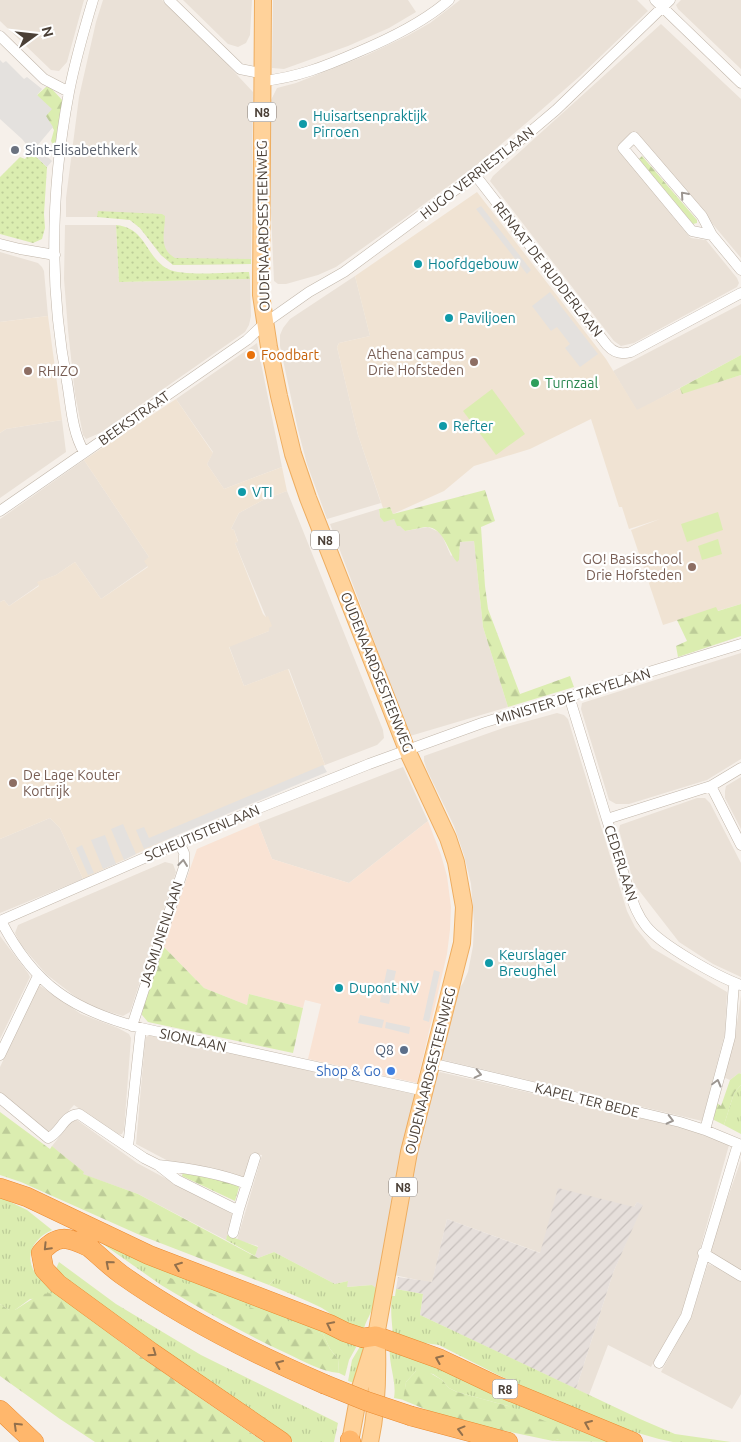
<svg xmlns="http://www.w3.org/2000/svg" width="741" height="1442" font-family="Ubuntu,sans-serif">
  <defs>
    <pattern id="industrial-furrows" width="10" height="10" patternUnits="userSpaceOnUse" patternTransform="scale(1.25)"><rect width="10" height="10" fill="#e6dfdb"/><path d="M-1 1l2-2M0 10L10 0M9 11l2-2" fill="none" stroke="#c7c0bd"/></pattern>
    <pattern id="grass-tufts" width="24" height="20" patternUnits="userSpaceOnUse" patternTransform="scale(1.25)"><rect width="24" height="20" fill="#dbedb0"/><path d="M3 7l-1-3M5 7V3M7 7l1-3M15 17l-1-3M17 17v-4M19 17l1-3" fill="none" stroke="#bdcc98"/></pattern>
    <pattern id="forest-firs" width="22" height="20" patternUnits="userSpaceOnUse" patternTransform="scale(1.25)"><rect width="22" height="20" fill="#dbedb0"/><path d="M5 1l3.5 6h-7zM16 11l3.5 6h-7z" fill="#bdcc98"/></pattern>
    <pattern id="park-dots" width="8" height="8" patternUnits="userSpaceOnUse" patternTransform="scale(1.25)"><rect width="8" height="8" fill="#dbedb0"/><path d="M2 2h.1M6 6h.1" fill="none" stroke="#bdcc98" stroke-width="1.8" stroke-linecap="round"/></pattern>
  </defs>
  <rect width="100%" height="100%" fill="#f6f0ea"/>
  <path fill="#eae1d7" d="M0,0H84L67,62L59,71L51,70L0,21Z
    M103,0H162L225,62L253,92L251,264L173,265L161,255L140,228L130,220L114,217H66V198L79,97L96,22Z
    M183,0H252L250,35L246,43L238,47L228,44Z
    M273,0H408L416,12L389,28L348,46L284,69L272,68Z
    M460,0H637L648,11L580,76L531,119L473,168L405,218L336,267L318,275L286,284H278L274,281L271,213L270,102L277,88L296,83L367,55L407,36L430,23Z
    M681,0H741V69L678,9L676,5Z
    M661,24L741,99V258L635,131L617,148L688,235L691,238L706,240L737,278L739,283L737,287L634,343L621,346L614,341L490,181L493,176Z
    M65,225H116L119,282L250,279L251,316L249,325L245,332L100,433L86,439L83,435L75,394L68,330L64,279Z
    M0,252L38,263L42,267L44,271L48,316L0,322Z
    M355,276L370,336L339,343L337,347L358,435L381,503L327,519L307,464L298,430L280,346V335L283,328L290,319Z
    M741,304V355L637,411L613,371Z
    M257,343L282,467L224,489L207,464L213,452L176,399Z
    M62,420L66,452L0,498V433L6,429Z
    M84,460L149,557L148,566L101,599L75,562L56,575L38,582L39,585L9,606L4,600L0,602V519Z
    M287,491L383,730L384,738L377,745L325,765L289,669L244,686L229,646L269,631L266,617L235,543L238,541L234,530L231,529L239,513L263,500Z
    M379,509L380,517L394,519L405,531L428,527L441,533L451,556L460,549V542L474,541L483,627L508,707L410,736L330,524Z
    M741,653V759L707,780L629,804H616L609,800L581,709L582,703Z
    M557,713L564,715L568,719L627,911L635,927L652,948L727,992L725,1033L702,1121L439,1059L456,993L463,983L468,972L473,946L474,923L471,884L464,855L454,826L427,770L424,761V756L506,727Z
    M403,767L428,821L349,883L272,859L258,823Z
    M741,777V829L725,798V791L726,786Z
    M697,798H705L710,803L741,863V977L713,964L679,942L634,884L619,830L620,825Z
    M50,818L60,828L83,879L0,913V839Z
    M165,862L173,864L176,872L130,1012L123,1016L86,1005L46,974L21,945L15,933L18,925Z
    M0,936L28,973L30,977L0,1039Z
    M39,985L81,1014L118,1028L129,1034L131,1038L124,1130L122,1134L118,1135L74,1105L50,1131L46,1132L0,1094V1067Z
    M741,995V1074L739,1073L730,1080L723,1077L735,1038Z
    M150,1035L418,1093L377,1293L372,1285L346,1287L348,1281L335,1284L274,1252L258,1258L255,1256L258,1246L237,1240L262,1155L254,1154L247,1175L242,1177L172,1163L136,1144L145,1042L146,1037Z
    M440,1072L688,1129L729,1145L683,1310L651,1367L608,1345L589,1395L576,1389L613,1273L642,1205L637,1202L634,1207L541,1253L447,1219L432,1283L394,1275L416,1140L436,1077Z
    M77,1120L137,1163L232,1214V1218L226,1240L138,1194L82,1174L52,1146L71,1122Z
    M741,1160V1271L709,1251Z
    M708,1264L724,1270L741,1281V1394L732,1409L661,1372L691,1317Z"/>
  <path fill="#f9e3d4" d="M428,821L441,855L447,876L451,907L450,930L447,954L417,1083L308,1059L321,1004L305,1000L303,1008L249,994L247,1005L204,988L163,946L197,849L258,823L272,859L349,883Z"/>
  <path fill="url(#industrial-furrows)" d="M558,1188L634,1207L637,1202L643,1205L613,1273L576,1389L420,1315L423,1294L396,1289L398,1277L432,1282L447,1219L540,1253Z"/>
  <path fill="#f0e3d3" d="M477,192L606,359L637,410L680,388L683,393L741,375V604L717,611L716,608L663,625L631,530L660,519L629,529L622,507H619L591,419L530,449L474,466L444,491L393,514L390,507L383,508L358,435L337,347L339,343L370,336L355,276Z
    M48,316L62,420L6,429L0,433V322Z
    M176,399L213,453L207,464L224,489L282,467L287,491L263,500L239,513L231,529L234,530L238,542L235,543L263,614L266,617L268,616L272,626L269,628V631L229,647L244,686L288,669L325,765L83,879L60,828L50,818L0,839V602L4,600L9,606L39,586L37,582L56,575L75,562L101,599L148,567L144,561L149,557L84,460Z"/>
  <path fill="url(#grass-tufts)" d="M741,1085V1134L724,1125L734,1093Z
    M0,1197L27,1210L52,1230C30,1240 22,1261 41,1280C47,1286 56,1291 63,1297L30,1299L15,1310H9L0,1304Z
    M227,1235L258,1247L255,1256L226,1240Z
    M93,1237L359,1342L349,1360L345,1376L339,1373L338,1359L330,1349L323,1334L161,1281V1285Z
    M274,1252L335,1284L348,1281L347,1287L372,1285L376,1288C379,1302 368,1315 364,1328C347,1332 334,1314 320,1307C304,1299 286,1292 269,1285L275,1279L258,1258Z
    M59,1262L116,1304L201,1355L338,1423L334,1442H293L184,1366L55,1271Z
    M396,1289L423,1294L420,1315L640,1419L675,1434L731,1442H673L659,1439L617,1427L570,1408L498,1375L439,1345L403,1340L393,1336C392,1322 390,1310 392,1296H395Z
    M362,1343L364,1344V1353L354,1383L348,1381L352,1360Z
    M390,1346L575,1429L610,1442L553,1441L559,1439L508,1406L457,1392L449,1388L442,1380L433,1374L416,1371L406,1382L404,1400L394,1398C397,1381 388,1364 390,1346Z"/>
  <path fill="url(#forest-firs)" d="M46,87H50L64,102L56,141L53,145L51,141L54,130L45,116L37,95Z
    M642,156L697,220V223L693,224L639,159Z
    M741,355V375L682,394L680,388Z
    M485,490L495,521L481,527L485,586L488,609L520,694L570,676L574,687L508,707L483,627L474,541L460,542L459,560L457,562C447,551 444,526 425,527C419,528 412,530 405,531L400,526H397L394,519L384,522L380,517L379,509L390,507L393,514Z
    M741,604V636L678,657L676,646L687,641L677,620L716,607L718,611Z
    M163,946L204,988L247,1005L249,994L303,1008L293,1053L148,1022L142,1015V1008Z
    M739,1073L741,1074V1085L734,1093L724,1125L714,1120V1112L717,1103L721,1106L730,1080Z
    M0,1112L50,1149L52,1146L59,1152L84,1172L83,1174L138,1194L258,1258L273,1263L276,1271L275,1279L269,1285L142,1236L21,1182L0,1175Z
    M183,1172L240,1184L235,1201L182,1176Z
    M165,1276L323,1334L330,1349L338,1359L339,1373C320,1371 303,1361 286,1353C243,1333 202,1310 161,1285V1277Z
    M54,1293L63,1297L128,1348L264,1442H95L60,1419L0,1376V1304L9,1310H15L40,1294Z
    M425,1370L442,1380L449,1388L457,1392L508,1406L557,1426L561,1429L563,1434L559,1439L553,1441L449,1419L403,1400L406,1382L416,1371Z"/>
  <path fill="url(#park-dots)" d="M31,152L47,167L44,214L45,228L42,239L33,243L0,234V177L20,157L25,159Z
    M98,211L162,214L165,216C165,233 158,248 175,258L251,259V264L173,265L161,255L140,228L130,220L97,217Z
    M116,225C147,228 145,257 168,269C183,277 231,272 249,272L250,279L119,282Z"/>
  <path fill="#dbedb0" d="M492,389L525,434L496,455L463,411Z
    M718,512L723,530L687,542L681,524Z
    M718,539L722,554L702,560L698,546Z"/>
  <path fill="#e4e1de" d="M0,60L3,63L6,61L24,79L27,77L42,89L37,95L52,109L46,116L53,127L37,146L52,161L47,167L25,146L26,144L22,139L0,119Z
    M481,206L531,270L527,274L476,209Z
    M550,292L598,354L580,367L565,348L570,344L557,327L551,331L532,306Z
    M323,765L327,772L144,849L136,830L144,827L149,838Z
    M123,824L136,854L124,860L111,829Z
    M105,835L116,864L103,869L91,840Z
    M82,845L94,873L88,875L76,848Z
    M387,969L396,971L389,1004L380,1002Z
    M434,970L440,972L429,1022L423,1020Z
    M360,1015L384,1020L382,1028L358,1023Z
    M386,1022L410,1027L409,1034L385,1028Z"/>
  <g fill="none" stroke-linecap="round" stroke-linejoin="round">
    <defs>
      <path id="street" d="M169,0L240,69L255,72H261
        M655,0L741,83
        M0,36L44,79L69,92
        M262,81C296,78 326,66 358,52C389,39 423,23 449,0
        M476,176L607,345C614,353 621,355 631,352L741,293
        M712,235L692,231L623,148L634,137L702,216L712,235L741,270
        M0,244L20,249L55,255
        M84,452C72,432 71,405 67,382C49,287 51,187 69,92C75,61 84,30 93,0
        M0,511L247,340L265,323L309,292L344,272L504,154L556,110L670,0
        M569,696L628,888C633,902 637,915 646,926C661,945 718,977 741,985
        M711,786L741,845
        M607,819L711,786L741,768
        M0,921L259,808L369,764L482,723L741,644
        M1,921C34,985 72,1010 141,1028L425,1091
        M132,1026L184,867V853L179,842
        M0,1055L38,976
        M431,1063L680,1122L705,1130L741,1145
        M0,1098L48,1138C61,1133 63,1115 79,1114L144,1158L158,1165L177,1180L233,1208L239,1209L233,1233
        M705,1130L730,1037L734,983
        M128,1147L141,1028
        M158,1165C188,1168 219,1173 247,1184
        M239,1209L255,1158
        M703,1253L741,1276
        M659,1363L686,1316L738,1144"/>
      <path id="primary" d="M263,0L261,295L269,347L279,396L293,454L308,498L407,750L448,838L456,862L464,907L462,943L409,1152L376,1336L360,1388L350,1442
        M370,1442C377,1410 378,1379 377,1346"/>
      <path id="highway" d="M0,1188L27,1197L149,1255L329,1324L345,1332L363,1338L376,1336L440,1359L497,1386L633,1442
        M81,1240C94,1251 107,1264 122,1275C184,1319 254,1354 324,1384
        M91,1248C69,1238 58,1232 41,1253L44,1269L58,1284L151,1352L282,1442
        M0,1410L34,1442
        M411,1416L508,1442
        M350,1440L351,1442"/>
    </defs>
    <use href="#street" stroke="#c2b7ab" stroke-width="11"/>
    <use href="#primary" stroke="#eead60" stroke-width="18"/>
    <use href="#highway" stroke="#ea892f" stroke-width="20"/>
    <use href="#street" stroke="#fff" stroke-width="10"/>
    <use href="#primary" stroke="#ffd29a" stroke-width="16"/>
    <use href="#highway" stroke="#ffb76c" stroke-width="19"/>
    <defs>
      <path id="highway-bridge" d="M324,1384L366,1401L411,1416"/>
    </defs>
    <use href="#highway-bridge" stroke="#ea892f" stroke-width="20" stroke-linecap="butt"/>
    <use href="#highway-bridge" stroke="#ffb76c" stroke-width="19"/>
  </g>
  <defs><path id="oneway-chevron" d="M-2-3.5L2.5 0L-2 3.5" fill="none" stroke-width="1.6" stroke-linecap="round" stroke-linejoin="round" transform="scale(1.25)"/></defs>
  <g stroke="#9c9691">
    <use href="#oneway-chevron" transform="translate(684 195) rotate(-131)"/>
    <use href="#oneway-chevron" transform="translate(183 863) rotate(-83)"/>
    <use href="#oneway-chevron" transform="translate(478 1074) rotate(13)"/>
    <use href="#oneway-chevron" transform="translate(717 1083) rotate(-75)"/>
    <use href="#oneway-chevron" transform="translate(670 1120) rotate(14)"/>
  </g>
  <g stroke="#93704c">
    <use href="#oneway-chevron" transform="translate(47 1247) rotate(134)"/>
    <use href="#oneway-chevron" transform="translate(109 1264) rotate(-139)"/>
    <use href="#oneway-chevron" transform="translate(178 1266) rotate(-159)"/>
    <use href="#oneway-chevron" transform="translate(330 1325) rotate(-154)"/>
    <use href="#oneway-chevron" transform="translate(153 1353) rotate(35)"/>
    <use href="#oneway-chevron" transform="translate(439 1359) rotate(-157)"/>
    <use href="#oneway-chevron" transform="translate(279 1364) rotate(-155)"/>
    <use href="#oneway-chevron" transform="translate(588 1424) rotate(-157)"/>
    <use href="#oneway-chevron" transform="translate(17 1426) rotate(-136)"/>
    <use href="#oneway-chevron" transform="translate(461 1430) rotate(-165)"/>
  </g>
  <g fill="#0f9aa8" stroke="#fff" stroke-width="2">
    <circle cx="303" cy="124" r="5"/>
    <circle cx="418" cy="264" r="5"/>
    <circle cx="449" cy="318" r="5"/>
    <circle cx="443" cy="426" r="5"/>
    <circle cx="242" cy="492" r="5"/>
    <circle cx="489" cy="963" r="5"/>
    <circle cx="339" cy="988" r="5"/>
  </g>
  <circle fill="#6b7280" stroke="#fff" stroke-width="2" cx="15" cy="150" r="5"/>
  <circle fill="#e8710a" stroke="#fff" stroke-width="2" cx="251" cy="355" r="5"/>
  <g fill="#8d6e63" stroke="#fff" stroke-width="2">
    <circle cx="474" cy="362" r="5"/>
    <circle cx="28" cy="371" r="5"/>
    <circle cx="692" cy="567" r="5"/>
    <circle cx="13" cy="783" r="5"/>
  </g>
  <circle fill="#2e9e5b" stroke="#fff" stroke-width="2" cx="535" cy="383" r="5"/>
  <circle fill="#5c6f8a" stroke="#fff" stroke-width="2" cx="404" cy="1050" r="5"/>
  <circle fill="#3f7fe0" stroke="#fff" stroke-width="2" cx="391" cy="1071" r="5"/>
  <g text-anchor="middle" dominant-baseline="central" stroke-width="4.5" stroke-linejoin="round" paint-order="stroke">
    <g fill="#fff" stroke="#817973" stroke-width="1">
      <rect x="248" y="102.5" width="28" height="19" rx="4"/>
      <rect x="311" y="530.5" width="28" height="19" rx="4"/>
      <rect x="389" y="1177.5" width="28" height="19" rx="4"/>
      <rect x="492.5" y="1379.5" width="25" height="19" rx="4"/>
    </g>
    <g font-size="12" font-weight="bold" fill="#4b4037">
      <text x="262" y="112">N8</text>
      <text x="325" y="540">N8</text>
      <text x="403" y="1187">N8</text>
      <text x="505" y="1389">R8</text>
    </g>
    <g font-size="14" fill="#0d838f" stroke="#fff" text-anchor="start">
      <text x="313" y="116">Huisartsenpraktijk<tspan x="313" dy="16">Pirroen</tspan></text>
      <text x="428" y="264">Hoofdgebouw</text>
      <text x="459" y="318">Paviljoen</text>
      <text x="453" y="426">Refter</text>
      <text x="252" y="492">VTI</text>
      <text x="499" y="955">Keurslager<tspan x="499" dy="16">Breughel</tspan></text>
      <text x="349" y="988">Dupont NV</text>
    </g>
    <g font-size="14" fill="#5b616d" stroke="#fff" text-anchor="start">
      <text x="25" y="150">Sint-Elisabethkerk</text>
    </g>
    <g font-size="14" fill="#4b4037" stroke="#fff">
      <text transform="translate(477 173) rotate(-38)">HUGO VERRIESTLAAN</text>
      <text transform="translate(263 226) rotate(-91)">OUDENAARDSESTEENWEG</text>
      <text transform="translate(548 269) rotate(52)">RENAAT DE RUDDERLAAN</text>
      <text transform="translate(134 418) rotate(-35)">BEEKSTRAAT</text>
      <text transform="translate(377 672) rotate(68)">OUDENAARDSESTEENWEG</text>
      <text transform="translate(573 696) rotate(-17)">MINISTER DE TAEYELAAN</text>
      <text transform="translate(202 833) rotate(-23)">SCHEUTISTENLAAN</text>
      <text transform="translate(621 863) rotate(72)">CEDERLAAN</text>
      <text transform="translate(161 934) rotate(-72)">JASMIJNENLAAN</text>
      <text transform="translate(193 1040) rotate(12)">SIONLAAN</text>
      <text transform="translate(430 1071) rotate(-76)">OUDENAARDSESTEENWEG</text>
      <text transform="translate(587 1100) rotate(14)">KAPEL TER BEDE</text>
    </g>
    <g font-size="14" fill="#785e54" stroke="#fff" text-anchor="end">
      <text x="464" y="354">Athena campus<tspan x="464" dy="16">Drie Hofsteden</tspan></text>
      <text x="38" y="371" text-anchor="start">RHIZO</text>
      <text x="682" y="559">GO! Basisschool<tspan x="682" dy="16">Drie Hofsteden</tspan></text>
      <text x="23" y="775" text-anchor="start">De Lage Kouter<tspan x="23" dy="16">Kortrijk</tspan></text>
    </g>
    <g font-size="14" fill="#c56008" stroke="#fff" text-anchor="start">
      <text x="261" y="355">Foodbart</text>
    </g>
    <g font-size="14" fill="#27864d" stroke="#fff" text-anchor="start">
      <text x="545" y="383">Turnzaal</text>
    </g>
    <g font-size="14" fill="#4e5e75" stroke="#fff" text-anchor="end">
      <text x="394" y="1050">Q8</text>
    </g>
    <g font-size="14" fill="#366cbe" stroke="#fff" text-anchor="end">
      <text x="381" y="1071">Shop &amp; Go</text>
    </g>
  </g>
  <g transform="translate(35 35) rotate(75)" stroke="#ffffff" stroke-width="4" paint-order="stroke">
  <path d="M0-4L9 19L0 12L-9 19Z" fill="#4b4037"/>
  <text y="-8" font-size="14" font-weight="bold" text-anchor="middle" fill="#4b4037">N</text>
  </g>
</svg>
